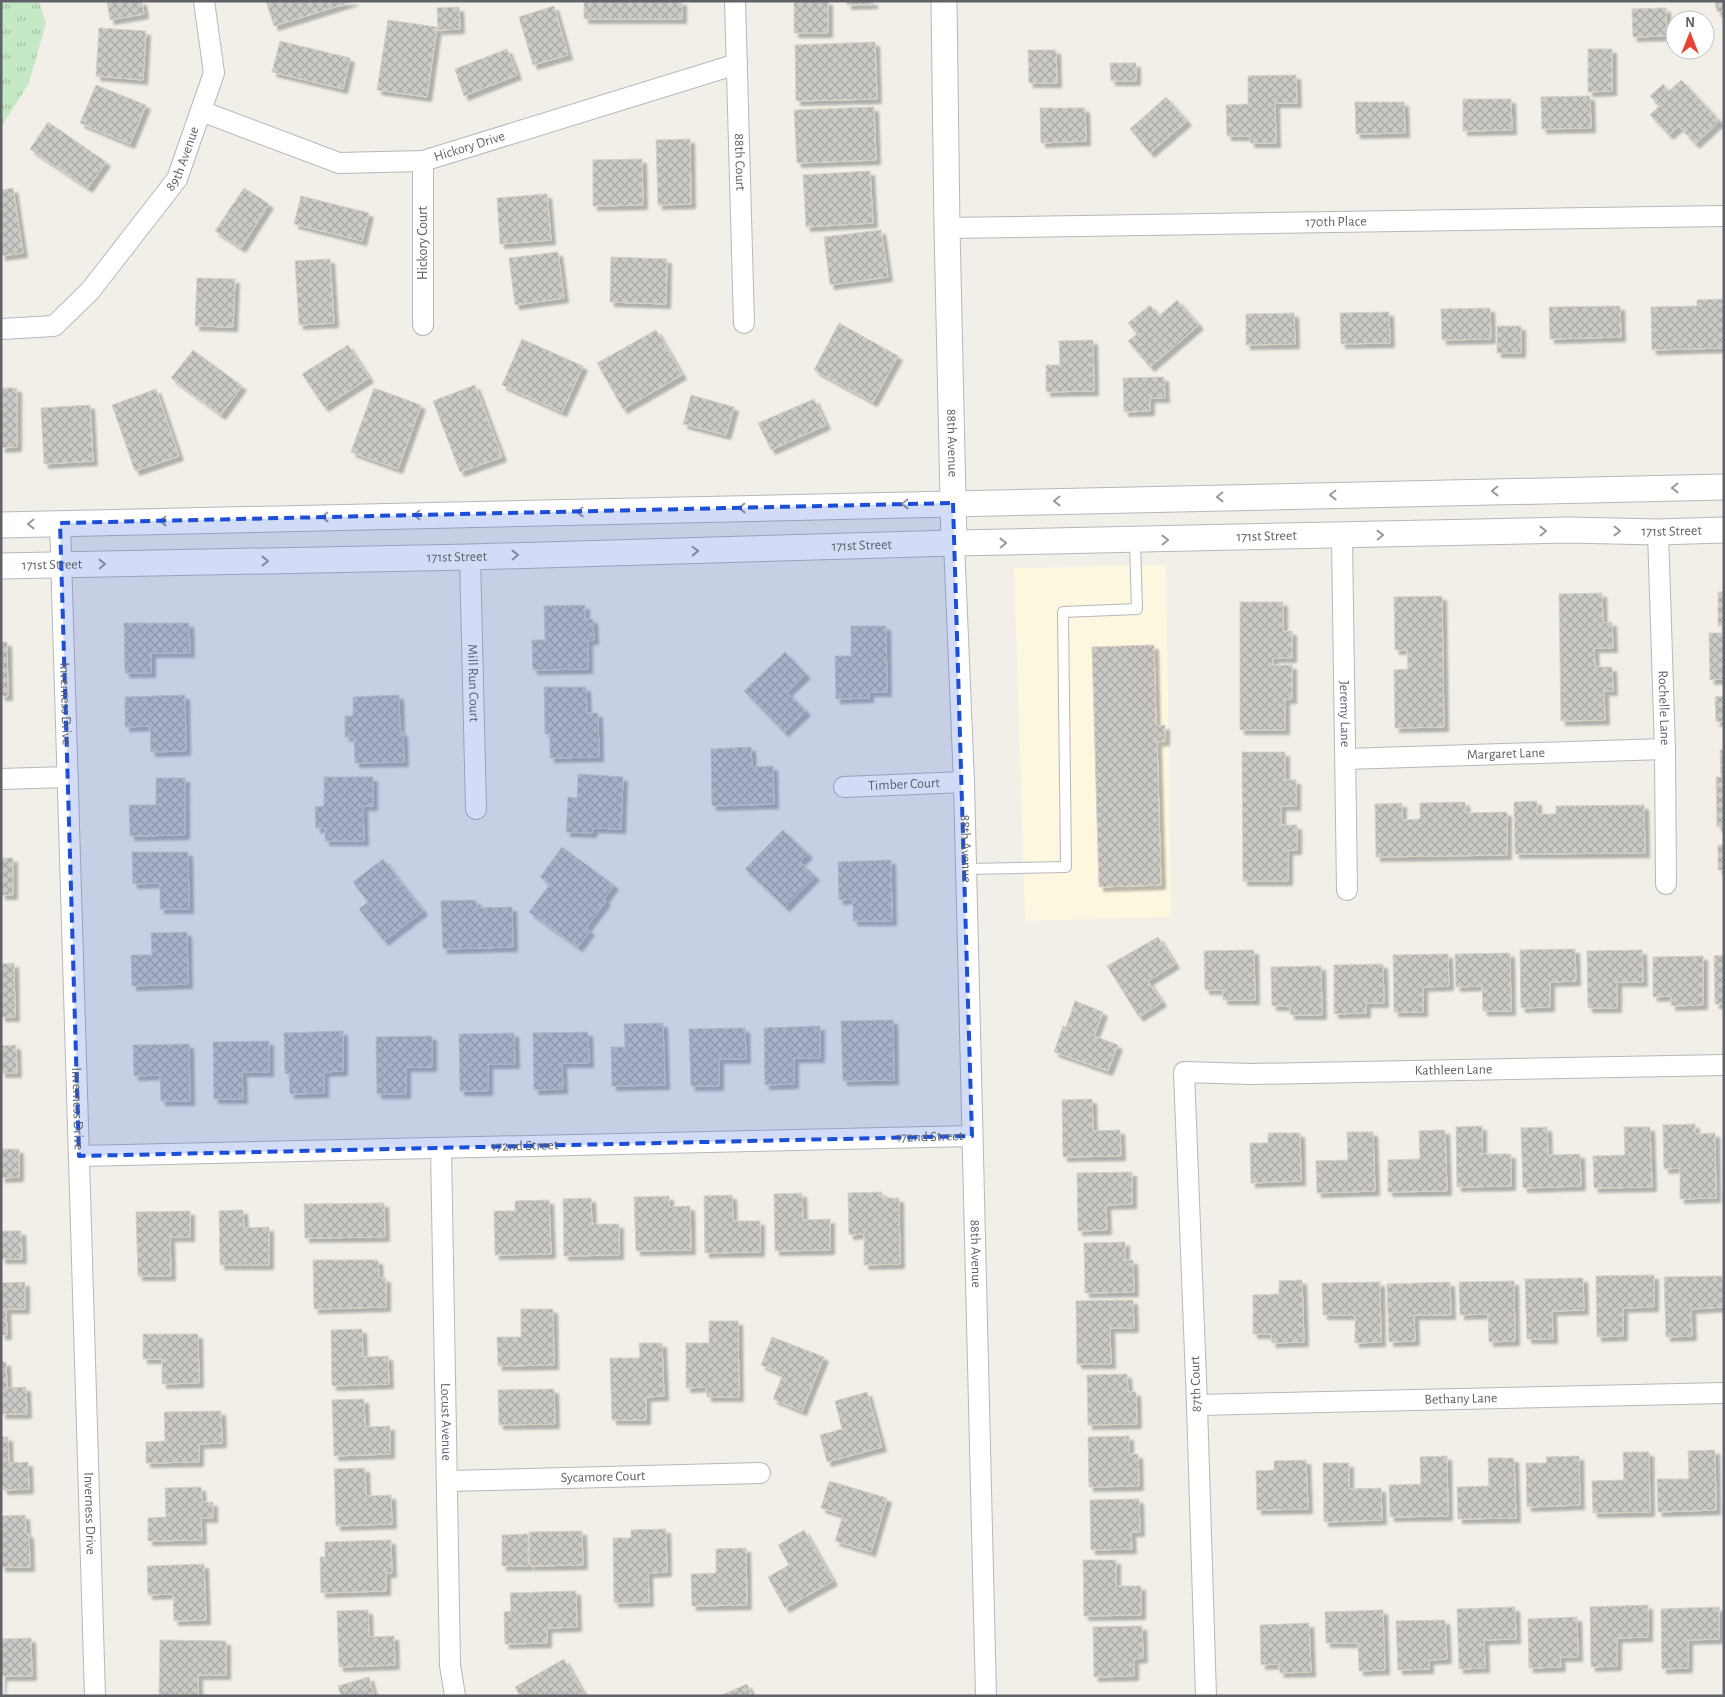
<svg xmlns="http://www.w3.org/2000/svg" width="1725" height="1697" font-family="'Alegreya Sans',sans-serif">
  <defs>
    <pattern id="grass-tufts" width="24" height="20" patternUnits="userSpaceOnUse" patternTransform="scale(1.25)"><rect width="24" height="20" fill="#c5e8c5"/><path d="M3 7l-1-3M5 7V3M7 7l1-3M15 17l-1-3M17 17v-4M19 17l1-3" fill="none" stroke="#a3c0a4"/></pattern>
    <pattern id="building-cross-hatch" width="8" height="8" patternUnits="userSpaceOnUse" patternTransform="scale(1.25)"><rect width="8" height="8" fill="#cccac5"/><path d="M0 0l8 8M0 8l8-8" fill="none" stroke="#a9a8a4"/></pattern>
    <filter id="shadow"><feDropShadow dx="4.5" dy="4.5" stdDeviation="1" flood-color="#0004"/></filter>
  </defs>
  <rect width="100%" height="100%" fill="#f1efe8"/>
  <path fill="#fef7e0" d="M1166,565L1171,917L1025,921L1014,568Z"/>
  <path fill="url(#grass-tufts)" d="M1,1H39L46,23L29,83L1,127Z"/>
  <path fill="url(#building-cross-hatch)" stroke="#d6d1c6" filter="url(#shadow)" d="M107,1H142L144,14L110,20Z
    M266,1H354L274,26Z
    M584,1H682V19H584Z
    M794,1H828V33H794Z
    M847,1H873V4L847,5Z
    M1715,1H1724V11L1717,12Z
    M554,6L568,55L533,65L519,17Z
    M459,7L460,29L438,30L437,8Z
    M1666,8L1667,36L1633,37L1632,9Z
    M388,20L437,27L427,97L377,90Z
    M99,28L146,31L143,80L96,76Z
    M280,41L350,58L343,89L272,72Z
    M875,42L877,99L796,101L795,45Z
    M507,49L517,75L464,96L455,69Z
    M1588,49H1612V91L1588,92Z
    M1028,50H1056L1057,83H1029Z
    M1110,63H1136V81H1111Z
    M1296,75L1297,103H1275L1276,143H1250V136H1227L1226,105L1248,104V76Z
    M1681,80L1720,121L1695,144L1679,126L1669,135L1650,115L1659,106L1650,96L1663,84L1669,91Z
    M96,85L146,105L130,144L80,123Z
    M1590,96L1591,128L1542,129L1541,97Z
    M1166,97L1187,121L1150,153L1130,129Z
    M1463,99H1511L1512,130L1463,131Z
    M1355,102H1404L1405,133L1356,134Z
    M874,107L876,160L797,163L794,110Z
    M1040,108H1085L1086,141L1041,143Z
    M48,122L106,162L88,188L30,149Z
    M690,139L691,204L658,205L656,140Z
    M642,159L643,205L593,206V160Z
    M870,171L873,223L806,227L803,175Z
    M13,188L23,253L1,256V190Z
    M244,188L269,204L241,248L215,231Z
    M547,194L551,240L500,244L497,198Z
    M301,196L369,213L362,241L294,224Z
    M881,230L888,277L830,285L824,237Z
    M558,252L564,298L515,305L509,258Z
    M611,257L667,259L666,304L610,302Z
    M330,259L334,323L299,325L295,261Z
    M197,278L235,279L233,327L195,326Z
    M1724,299V348L1652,350L1651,307L1697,306V300Z
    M1177,300L1199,325L1150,367L1128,341L1137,334L1128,323L1150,305L1159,316Z
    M1620,306L1621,337L1550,339L1549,307Z
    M1490,308L1491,339L1442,340L1441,309Z
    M1389,312L1390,343L1341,344L1340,313Z
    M1294,313L1295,344L1246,345V314Z
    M839,323L898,356L873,402L814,370Z
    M1497,326H1521V353H1497Z
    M656,330L682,375L623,409L597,363Z
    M522,339L583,366L562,412L502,385Z
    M1093,340L1094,391L1046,392V365H1060L1059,341Z
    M348,345L369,378L324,407L302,374Z
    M193,350L242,386L221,415L171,378Z
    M1164,377L1165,398H1150V411L1124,412L1123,378Z
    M475,385L502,457L460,472L433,401Z
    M1,388H17V447L1,448Z
    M374,388L421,405L398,469L351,452Z
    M156,389L179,456L135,471L112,405Z
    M691,395L734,407L726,435L683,424Z
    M814,399L826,425L771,450L758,423Z
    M90,405L93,461L44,464L41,408Z
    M1718,592H1724V625L1718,626Z
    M1602,593L1603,623L1612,622L1613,648H1594L1595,667H1612L1613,691H1604L1605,720L1561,721L1559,594Z
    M1442,596L1444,727L1395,728L1394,670L1408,669L1407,650H1395L1394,597Z
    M1240,602H1283V631H1292V658H1273V665H1292V699H1285V730H1240Z
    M585,605V619H593L594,640H588V669L533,670L532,640H545L544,606Z
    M124,623H189L190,653H151V673H125Z
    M851,626H886L887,692H869V698L836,699L835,656H851Z
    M1709,633H1724V679L1710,680Z
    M1,642H7L8,696H1Z
    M1154,645L1156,726L1165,725V741L1157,742L1161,885L1099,887L1092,647Z
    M785,652L806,674L787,692L806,711L784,732L744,691Z
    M544,687H586L587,713H598L599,757L550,758V734H545Z
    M185,695L186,751L151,752L150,726L125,727V697Z
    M399,695L400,732H403L404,762L355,763L354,737H345V716H353V697Z
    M1724,696V721L1716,722L1715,697Z
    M751,747L752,767L773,766L774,804L712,806L711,749Z
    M1720,750H1724V826L1717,827L1716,777H1721Z
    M1242,752H1285V780H1296V806H1281V825H1297V850H1288V881H1243Z
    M578,774L623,777L621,829L593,828L592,833L566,832L568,797L577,798Z
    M324,777H373V806H363L364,841H325V828H316L315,807L324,806Z
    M156,778H185V835L130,836L129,805H156Z
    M1537,801V814H1556V806L1644,805L1645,853L1515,854L1514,802Z
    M1465,802L1466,813L1507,812V855L1376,857L1375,804L1402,803V820L1420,819V803Z
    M783,830L808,854L800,862L815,876L785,907L745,869Z
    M1718,845H1724V870H1718Z
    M562,847L614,885L604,899L606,901L586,928L590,931L578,947L529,912L550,884L540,877Z
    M132,852H188L189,909H160V883L133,884Z
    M1,858H13V895H1Z
    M383,859L423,911L384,941L359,909L368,902L353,882Z
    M891,860L892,921H853V899L839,900L838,862Z
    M476,900L477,908L512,907L513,947L443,949L441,901Z
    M187,932L188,984L132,986L131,955H152L151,933Z
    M1158,937L1175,964L1148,981L1162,1002L1139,1017L1107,966Z
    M1575,949L1576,981L1550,982V1007L1521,1008L1520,950Z
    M1254,950L1255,1000H1223V990H1205L1204,951Z
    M1642,950L1643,982H1617V1008H1588L1587,951Z
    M1510,953L1511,1011H1483L1482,986L1456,987L1455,954Z
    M1448,954L1449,986L1423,987V1012H1394L1393,955Z
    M1724,955V1004H1715L1714,956Z
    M1703,956V1005L1671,1006V996L1653,997V957Z
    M14,963L15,1017H1V964Z
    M1383,964L1384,1003H1366V1013L1334,1014V965Z
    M1321,966L1322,1015H1290V1006H1272L1271,967Z
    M1075,1001L1103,1012L1094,1036L1118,1045L1108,1071L1054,1052L1063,1026L1066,1027Z
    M893,1020L894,1080L843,1081L841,1021Z
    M663,1023L665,1085L612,1086L611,1047H625L624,1024Z
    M820,1026V1058H794V1084L765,1085L764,1028Z
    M745,1028L746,1059H719V1086H691L689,1029Z
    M343,1031V1071L324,1072V1093L290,1094L289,1073L285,1074L284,1033Z
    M588,1032L589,1063H562L563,1089L534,1090L533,1033Z
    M514,1033L515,1064H488V1091H460L459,1034Z
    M432,1036V1067H406V1094H377L376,1037Z
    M269,1041V1072H242L243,1099H214L213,1042Z
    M189,1044L190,1101H161L160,1075L134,1076L133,1045Z
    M16,1045L17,1073H1V1046Z
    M1092,1099L1093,1131L1120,1130L1121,1156L1063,1157L1062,1100Z
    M1695,1124V1134L1715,1133L1716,1198L1680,1199V1168L1664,1169L1663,1125Z
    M1482,1126V1154H1511V1186L1457,1187L1456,1127Z
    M1547,1127L1548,1155L1580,1154L1581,1186L1523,1188L1521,1128Z
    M1624,1127H1650L1652,1187L1594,1188L1593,1156L1625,1155Z
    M1445,1130L1447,1191L1388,1192V1160L1420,1159L1419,1131Z
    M1347,1132H1373L1375,1191L1317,1193L1316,1161L1348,1160Z
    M1268,1133H1300L1301,1181L1251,1183L1250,1143H1268Z
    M1,1149H19V1177L1,1178Z
    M1132,1172V1204L1106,1205L1107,1230L1078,1231L1077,1173Z
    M882,1192V1198H899L900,1264L864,1265V1234L849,1235L848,1193Z
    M802,1193L803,1220L830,1219V1250L775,1251L774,1194Z
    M732,1195L733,1221H760V1252L705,1253L704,1196Z
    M669,1196V1207L690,1206L691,1250L636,1251L634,1197Z
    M591,1198L592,1224H619V1255L564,1256L563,1199Z
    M549,1200L551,1254L495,1255L494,1211H515V1201Z
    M384,1203L385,1237L305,1238L304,1204Z
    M243,1210L244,1228L269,1227V1265H220L219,1211Z
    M190,1211V1237H170L171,1276H138L136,1212Z
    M1,1231H21L22,1259H1Z
    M1125,1242V1260H1133L1134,1292L1085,1293L1084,1243Z
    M313,1260H378L379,1278H386V1307L314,1309Z
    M1654,1275V1307L1623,1308V1336L1597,1337L1596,1276Z
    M1722,1276L1723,1307L1691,1309L1692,1336L1666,1337L1664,1277Z
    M1583,1278L1584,1310L1552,1311L1553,1339H1527L1525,1279Z
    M1302,1280L1304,1342L1272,1343L1271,1334H1253V1295L1279,1294V1281Z
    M1514,1281L1515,1341L1489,1342L1488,1314L1460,1315L1459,1282Z
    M25,1282V1309H6L7,1335H1V1283Z
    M1380,1282L1381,1342L1355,1343V1315H1323L1322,1283Z
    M1450,1282L1451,1315H1414L1415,1341L1389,1342L1387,1284Z
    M1133,1300L1134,1328H1110L1111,1364H1077L1076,1301Z
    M521,1309H553L554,1365L498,1366L497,1337H521Z
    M709,1321H738L739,1397H707L706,1387L686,1388V1343H709Z
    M362,1329L363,1357L388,1356L389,1384L332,1386L331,1330Z
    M143,1334H198L199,1383L162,1384V1359H143Z
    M772,1337L824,1357L802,1411L773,1399L783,1374L761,1365Z
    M639,1343H662L664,1396L646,1397V1420H612L610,1358H640Z
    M1,1362H6L7,1388L26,1387L27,1414H1Z
    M1127,1374L1128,1392H1136L1137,1424L1088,1425L1087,1375Z
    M554,1389L555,1424L499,1425L498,1390Z
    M867,1392L882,1447L827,1462L820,1435L842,1429L835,1401Z
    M364,1399L365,1427L390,1426V1454L334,1456L332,1400Z
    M221,1411L222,1443L199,1444V1462L146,1463V1442L165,1441L164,1412Z
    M1129,1436V1454H1138L1139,1486L1089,1487L1088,1437Z
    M1,1437H8L9,1463L28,1462L29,1489L3,1490V1486H1Z
    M1715,1450L1716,1510L1658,1512L1657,1479H1689L1688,1451Z
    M1623,1452H1649L1650,1512L1593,1513L1592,1481L1624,1480Z
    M1447,1456L1448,1516L1390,1517L1389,1485L1421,1484L1420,1457Z
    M1579,1456L1580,1505L1527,1507L1526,1463H1547L1546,1457Z
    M1488,1458H1514L1516,1518L1458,1519L1457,1487L1489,1486Z
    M1306,1460L1308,1509L1257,1510L1256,1471L1274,1470V1461Z
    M1323,1463H1349V1489L1381,1488L1382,1520L1324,1522Z
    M365,1468L366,1496L391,1495L392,1524L336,1526L334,1469Z
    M829,1481L887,1498L871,1552L835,1541L843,1515L821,1508Z
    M201,1487L202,1502H213V1518H201L202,1540L148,1541V1518L166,1517L165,1488Z
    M1139,1499L1140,1532H1131L1132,1549L1091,1550L1090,1500Z
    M25,1515L26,1534H29L30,1567H1V1516Z
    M666,1529L667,1572L648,1573L649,1602L614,1603L613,1538H631V1530Z
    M804,1530L833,1581L785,1608L768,1577L789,1565L778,1545Z
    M582,1531L583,1565L530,1566L529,1532Z
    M528,1534V1566H502V1535Z
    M391,1540L392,1573H386V1591L321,1593L320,1557H325V1542Z
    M746,1548L747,1605L692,1606L691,1574L716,1573V1549Z
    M1083,1560H1116V1586H1141V1615L1084,1616Z
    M204,1564L206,1620L174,1621L173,1594L148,1595L147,1566Z
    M576,1591L577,1627L547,1628V1643L505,1644L504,1612L511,1611L510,1593Z
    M1648,1605V1637L1617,1638V1666L1591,1667L1590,1607Z
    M1515,1607L1516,1639L1484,1640L1485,1668L1459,1669L1457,1609Z
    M1719,1607V1639L1688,1640V1668L1662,1669L1661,1609Z
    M368,1610L369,1637L394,1636L395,1665L339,1667L337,1611Z
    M1383,1610L1385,1670L1359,1671L1358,1643H1326L1325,1612Z
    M1577,1617L1578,1657H1560L1561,1667L1529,1668L1528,1619Z
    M1445,1620L1447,1659L1429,1660V1669L1398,1670L1396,1621Z
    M1309,1623L1311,1672L1280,1673L1279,1664L1261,1665L1260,1625Z
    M1142,1626L1143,1658L1134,1659V1676L1094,1677L1093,1627Z
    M31,1638L32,1676H2L1,1695V1639Z
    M160,1640L226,1641V1675H198V1696H159Z
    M564,1659L585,1696H520L515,1687Z
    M369,1677L374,1696H341L338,1686Z
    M747,1684L752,1696H720Z"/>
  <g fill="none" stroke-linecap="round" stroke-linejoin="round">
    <defs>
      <path id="service" d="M966,869L1066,867L1063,612L1137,609L1135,541"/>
      <g id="minor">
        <path id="s1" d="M735,1L744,323"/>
        <path id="s2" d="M201,111L339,163L423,161L737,64"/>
        <path id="s3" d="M947,228L1724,216"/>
        <path d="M423,325V161"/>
        <path id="s4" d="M1,329L54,326L90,291L177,179L214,73L204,1"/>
        <path id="s5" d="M60,523L95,1696"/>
        <path id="s6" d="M1658,532L1665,749L1666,884"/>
        <path id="s7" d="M1342,536L1347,890"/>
        <path id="s8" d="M954,543L964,782L986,1696"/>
        <path id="s9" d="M470,557L476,809"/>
        <path id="s10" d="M1346,759L1665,749"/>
        <path d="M1,779L68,777"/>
        <path id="s11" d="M844,787L964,782"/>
        <path id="s12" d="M441,1148L450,1665L455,1696"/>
        <path id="s13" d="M79,1156L972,1136"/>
        <path id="s14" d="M1197,1405L1724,1393"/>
        <path id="s15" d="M447,1481L760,1473"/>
        <path id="s16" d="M1206,1696L1197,1405L1184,1072L1251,1074L1724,1065"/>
      </g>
      <g id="tertiary">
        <path id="s17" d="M944,1L947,228L954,543"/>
        <path d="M1,525L1724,487"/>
        <path id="s18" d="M1,566L470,557L954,543L1568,530L1658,532L1724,530"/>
      </g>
    </defs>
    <use href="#service" stroke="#b5b8bc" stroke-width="12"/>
    <use href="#minor" stroke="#b5b8bc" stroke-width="22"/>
    <use href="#tertiary" stroke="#b5b8bc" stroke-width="27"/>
    <use href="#service" stroke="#fff" stroke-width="10"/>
    <use href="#minor" stroke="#fff" stroke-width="20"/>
    <use href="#tertiary" stroke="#fff" stroke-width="25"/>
  </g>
  <defs><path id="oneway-chevron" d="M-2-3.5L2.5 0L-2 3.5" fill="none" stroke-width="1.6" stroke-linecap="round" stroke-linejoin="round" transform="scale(1.25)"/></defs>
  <g stroke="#979a9d">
    <use href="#oneway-chevron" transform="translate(1675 488) rotate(179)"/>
    <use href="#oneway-chevron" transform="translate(1495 491) rotate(179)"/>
    <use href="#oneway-chevron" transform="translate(1333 495) rotate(179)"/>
    <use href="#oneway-chevron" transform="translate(1220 497) rotate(179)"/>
    <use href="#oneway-chevron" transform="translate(1057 501) rotate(179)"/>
    <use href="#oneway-chevron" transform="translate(905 504) rotate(179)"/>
    <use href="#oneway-chevron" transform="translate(742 508) rotate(179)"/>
    <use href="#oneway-chevron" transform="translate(580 512) rotate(179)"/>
    <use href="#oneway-chevron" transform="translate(417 515) rotate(179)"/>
    <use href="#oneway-chevron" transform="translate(325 517) rotate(179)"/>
    <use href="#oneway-chevron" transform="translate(163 521) rotate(179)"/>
    <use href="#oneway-chevron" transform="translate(31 524) rotate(179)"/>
    <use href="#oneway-chevron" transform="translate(1543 531) rotate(-1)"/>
    <use href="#oneway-chevron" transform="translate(1617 531) rotate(1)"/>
    <use href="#oneway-chevron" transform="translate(1380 535) rotate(-1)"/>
    <use href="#oneway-chevron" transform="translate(1165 540) rotate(-1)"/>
    <use href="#oneway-chevron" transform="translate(1003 543) rotate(-1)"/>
    <use href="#oneway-chevron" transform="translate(695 551) rotate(-2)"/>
    <use href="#oneway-chevron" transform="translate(515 555) rotate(-1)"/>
    <use href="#oneway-chevron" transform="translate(265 561) rotate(-1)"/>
    <use href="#oneway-chevron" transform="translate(102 564) rotate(-1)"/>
  </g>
  <path fill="#1d4ed8" fill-opacity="0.2" stroke="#1d4ed8" stroke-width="4" stroke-dasharray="10 6" stroke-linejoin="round" d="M953,503L972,1136L79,1156L60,523Z"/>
  <g text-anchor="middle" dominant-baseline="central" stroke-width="4.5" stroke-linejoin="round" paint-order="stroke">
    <g font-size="14" fill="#5f6368" stroke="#fff">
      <text stroke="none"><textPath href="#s2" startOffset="280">Hickory Drive</textPath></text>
      <text stroke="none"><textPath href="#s4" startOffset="266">89th Avenue</textPath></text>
      <text stroke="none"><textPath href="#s1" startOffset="161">88th Court</textPath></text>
      <text stroke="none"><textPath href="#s3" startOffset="389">170th Place</textPath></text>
      <text transform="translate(423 243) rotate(-90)">Hickory Court</text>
      <text stroke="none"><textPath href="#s17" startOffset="442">88th Avenue</textPath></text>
      <text stroke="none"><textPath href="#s18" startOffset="1671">171st Street</textPath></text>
      <text stroke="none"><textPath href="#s18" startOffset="1266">171st Street</textPath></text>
      <text stroke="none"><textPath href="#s18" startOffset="861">171st Street</textPath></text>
      <text stroke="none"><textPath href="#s18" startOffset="456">171st Street</textPath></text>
      <text stroke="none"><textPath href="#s18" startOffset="51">171st Street</textPath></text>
      <text stroke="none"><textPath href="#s9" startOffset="126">Mill Run Court</textPath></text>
      <text stroke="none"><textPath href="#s5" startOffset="181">Inverness Drive</textPath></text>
      <text stroke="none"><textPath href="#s6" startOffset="176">Rochelle Lane</textPath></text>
      <text stroke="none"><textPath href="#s7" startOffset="178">Jeremy Lane</textPath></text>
      <text stroke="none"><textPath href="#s10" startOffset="160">Margaret Lane</textPath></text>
      <text stroke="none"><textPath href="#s11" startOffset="60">Timber Court</textPath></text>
      <text stroke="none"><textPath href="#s8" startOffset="306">88th Avenue</textPath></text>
      <text stroke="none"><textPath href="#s16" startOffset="894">Kathleen Lane</textPath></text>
      <text stroke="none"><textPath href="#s5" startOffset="586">Inverness Drive</textPath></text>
      <text stroke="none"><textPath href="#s13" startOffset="851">172nd Street</textPath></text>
      <text stroke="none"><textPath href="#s13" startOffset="446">172nd Street</textPath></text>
      <text stroke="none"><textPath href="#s8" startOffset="711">88th Avenue</textPath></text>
      <text transform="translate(1196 1384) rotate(-92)">87th Court</text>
      <text stroke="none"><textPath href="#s14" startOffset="264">Bethany Lane</textPath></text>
      <text stroke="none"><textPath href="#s12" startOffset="274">Locust Avenue</textPath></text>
      <text stroke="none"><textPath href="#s15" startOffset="156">Sycamore Court</textPath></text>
      <text stroke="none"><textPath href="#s5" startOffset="991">Inverness Drive</textPath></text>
    </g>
  </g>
  <rect width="1725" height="1697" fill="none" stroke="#5f6368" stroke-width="5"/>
  <g transform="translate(1690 35)"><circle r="24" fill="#ffffff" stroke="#bfc1c3"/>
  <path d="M0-4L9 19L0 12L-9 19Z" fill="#ea4335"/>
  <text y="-8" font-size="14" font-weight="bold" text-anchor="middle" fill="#5f6368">N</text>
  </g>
</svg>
